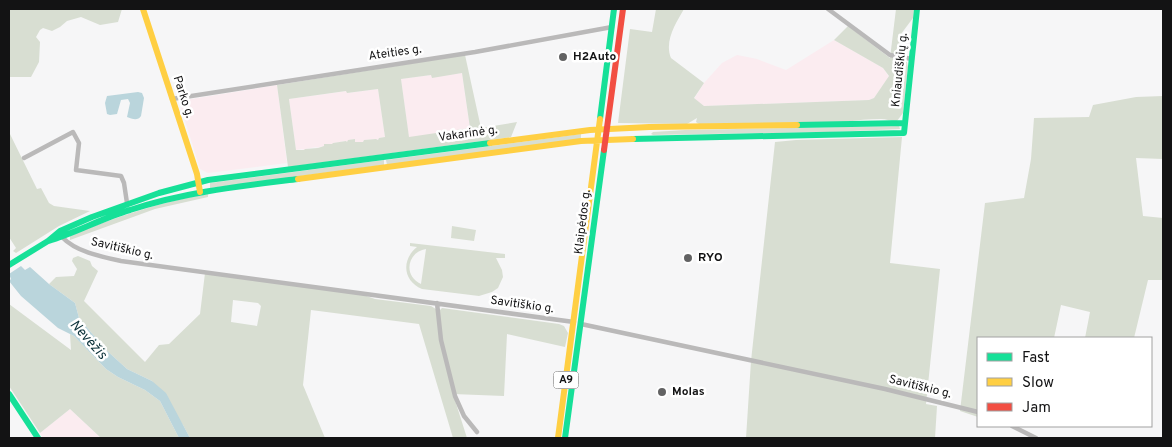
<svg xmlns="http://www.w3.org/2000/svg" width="1172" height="447" font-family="Overpass,sans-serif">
  <rect width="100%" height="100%" fill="#f6f6f7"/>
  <path fill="#fbecf0" d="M834,40L883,68L889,77L874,98L869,100L704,106L694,99L704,83L722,63L737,55L757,59L786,70Z
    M462,73L470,129L409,138L401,79L431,75L432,77Z
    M277,85L287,163L208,173L200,169L181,108L182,102L185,100Z
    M378,89L385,137L379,138L378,140L376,139L364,140L363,142H355L354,139L349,140L347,142L345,141L333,143L332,145L319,147L318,148L316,147L305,149L304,150L302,149L296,150L289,99L347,91L348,93Z
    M70,409L101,438H43L40,433Z"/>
  <path fill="#d8ded2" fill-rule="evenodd" d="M9,9H122L118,22L100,25L81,17L67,21L60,27L52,31L43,28L40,30L36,37L40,42L39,62L31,77H9Z
    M656,9H684C676,23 664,41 671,58L704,83L694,98L704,106L869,100L874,98L889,76L883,68L834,40L848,26L890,58L896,9H914L913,18L901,34L898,59L907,62L908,67L903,113L897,121C891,122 887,119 881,119C869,119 857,120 845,122L699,124L696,122L697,118L687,124L618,123L630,29L652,32Z
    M465,55L481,128L517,122L511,137L288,167L277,85ZM462,73L470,128L409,137L401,79L431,75L432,78ZM378,89L385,137L379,138L378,140L376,139L364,140L363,142H355V139L348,140L347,142L346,141L333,143L332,144H324V146L318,148L305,149L304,150H296L289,99L346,91L347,93Z
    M1163,96V159L1136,158L1143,216L1163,218V280H1148L1134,338H1085L1090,312L1061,305L1054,338H978V417L960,411L985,203L1024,198L1031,159L1034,118L1089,117L1093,105L1136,97Z
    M899,126L900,129L829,132L653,135L651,134L653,132L685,130Z
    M9,132L37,189L41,188L49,203L54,206L90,211L59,226L16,253L13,251L16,248L9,237Z
    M581,134V139L387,165L386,160Z
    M902,137L890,263L940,269L926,404L937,406L935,438H746L751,361L775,142L796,140Z
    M384,160V165L210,188V183Z
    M208,194V197L155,209L70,240V236C115,217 160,202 208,194Z
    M452,226L476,230L474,241L451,238Z
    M410,243L505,254V258H496L502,270L503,277L498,288L492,292L479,296L422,289C403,281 401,260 417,247L410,246ZM426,249L421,284C403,276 407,252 426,249Z
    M78,256L90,261L92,266L98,271L84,301L145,362L159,345L169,344L200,314L205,273L358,293L375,299L431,306L439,311L442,308L559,324L564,326L568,333L565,347L507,334L504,396L453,394L467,438H453L419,324L311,310L303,385L325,438H190L183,425L152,381L127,369L105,349L79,318L75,303L49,284L56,277L74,276L77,269L72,261L73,258ZM233,300L258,303L261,306L257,326L231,322Z
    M9,304L71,350L70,334L74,336L106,369L118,377L145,390L160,401L179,438H101L70,409L40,433L9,386Z"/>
  <path fill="#bad5dc" d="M138,92L142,93L144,98L141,116C138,121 132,119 127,117L130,103L128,99L121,100L117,114L110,115L107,114L105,103L107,96Z
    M21,266L25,270L30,267L49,284L75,303L79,318L105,349L127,369L152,381L166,393L190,438H179L160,401L145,390L118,377L106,369L74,336L58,328L21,296L9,281L11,279L9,274Z"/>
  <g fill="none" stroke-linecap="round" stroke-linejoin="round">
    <path stroke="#bab9b9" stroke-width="4.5" d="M828,9L890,55L912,59
      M172,99L475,52L612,27
      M24,158L73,132L79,143L76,170L121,176L124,183L127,203
      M62,237C76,252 102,257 121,261L574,322
      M437,303L441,340L455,396L464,416L477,432
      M581,324L885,389L978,412
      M1012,426L1036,438"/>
    <path stroke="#16e098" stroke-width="6" d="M600,119L614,9
      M797,125L905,123
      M633,139L904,133L917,9
      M48,241C76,233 102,218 130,210C184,192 241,186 298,179
      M9,265L48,241L60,231L92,217L159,193L208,180L490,143
      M9,394L38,438
      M565,438L604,150"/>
    <path stroke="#ffcf43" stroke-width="6" d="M143,9L197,174L200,192
      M490,143L590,130L649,127L797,125
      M298,179L581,141L633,139
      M558,438L600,119"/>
    <path stroke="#f24e42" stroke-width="6" d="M604,150L623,9"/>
  </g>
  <g fill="#626263" stroke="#fff" stroke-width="2">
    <circle cx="563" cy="57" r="5"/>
    <circle cx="688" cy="258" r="5"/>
    <circle cx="662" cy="392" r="5"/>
  </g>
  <g text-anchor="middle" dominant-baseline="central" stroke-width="5" stroke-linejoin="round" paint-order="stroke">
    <rect fill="#fff" stroke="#5a5a5a" stroke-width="1" x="553.5" y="371.5" width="25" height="17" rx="4"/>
    <g font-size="11" font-weight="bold" fill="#131314">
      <text x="566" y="380">A9</text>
    </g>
    <g font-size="12" fill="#131314" stroke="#fff">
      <text transform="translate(395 53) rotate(-8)">Ateities g.</text>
      <text transform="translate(900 70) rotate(-84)">Kniaudiškių g.</text>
      <text transform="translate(183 97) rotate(72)">Parko g.</text>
      <text transform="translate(468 134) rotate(-8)">Vakarinė g.</text>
      <text transform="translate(583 222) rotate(-83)">Klaipėdos g.</text>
      <text transform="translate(122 249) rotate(13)">Savitiškio g.</text>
      <text transform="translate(522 305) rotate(8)">Savitiškio g.</text>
      <text transform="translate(920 387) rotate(14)">Savitiškio g.</text>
    </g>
    <g font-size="12" font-weight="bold" fill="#131314" stroke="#fff" text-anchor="start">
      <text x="573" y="57">H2Auto</text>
      <text x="698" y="258">RYO</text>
      <text x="672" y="392">Molas</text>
    </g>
    <g font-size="14" font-style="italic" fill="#0b3139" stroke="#fff">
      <text transform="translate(88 340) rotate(48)">Nevėžis</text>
    </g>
  </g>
  <rect width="1172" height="447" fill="none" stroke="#131314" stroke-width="20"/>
  <rect x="977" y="337" width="175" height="90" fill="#ffffff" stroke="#a1a1a1"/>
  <rect x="987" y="353" width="25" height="8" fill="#16e098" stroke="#a1a1a1"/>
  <text x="1022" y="362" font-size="15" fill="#131314">Fast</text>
  <rect x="987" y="378" width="25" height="8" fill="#ffcf43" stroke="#a1a1a1"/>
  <text x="1022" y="387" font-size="15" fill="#131314">Slow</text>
  <rect x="987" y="403" width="25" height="8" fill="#f24e42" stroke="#a1a1a1"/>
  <text x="1022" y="412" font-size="15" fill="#131314">Jam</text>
</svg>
